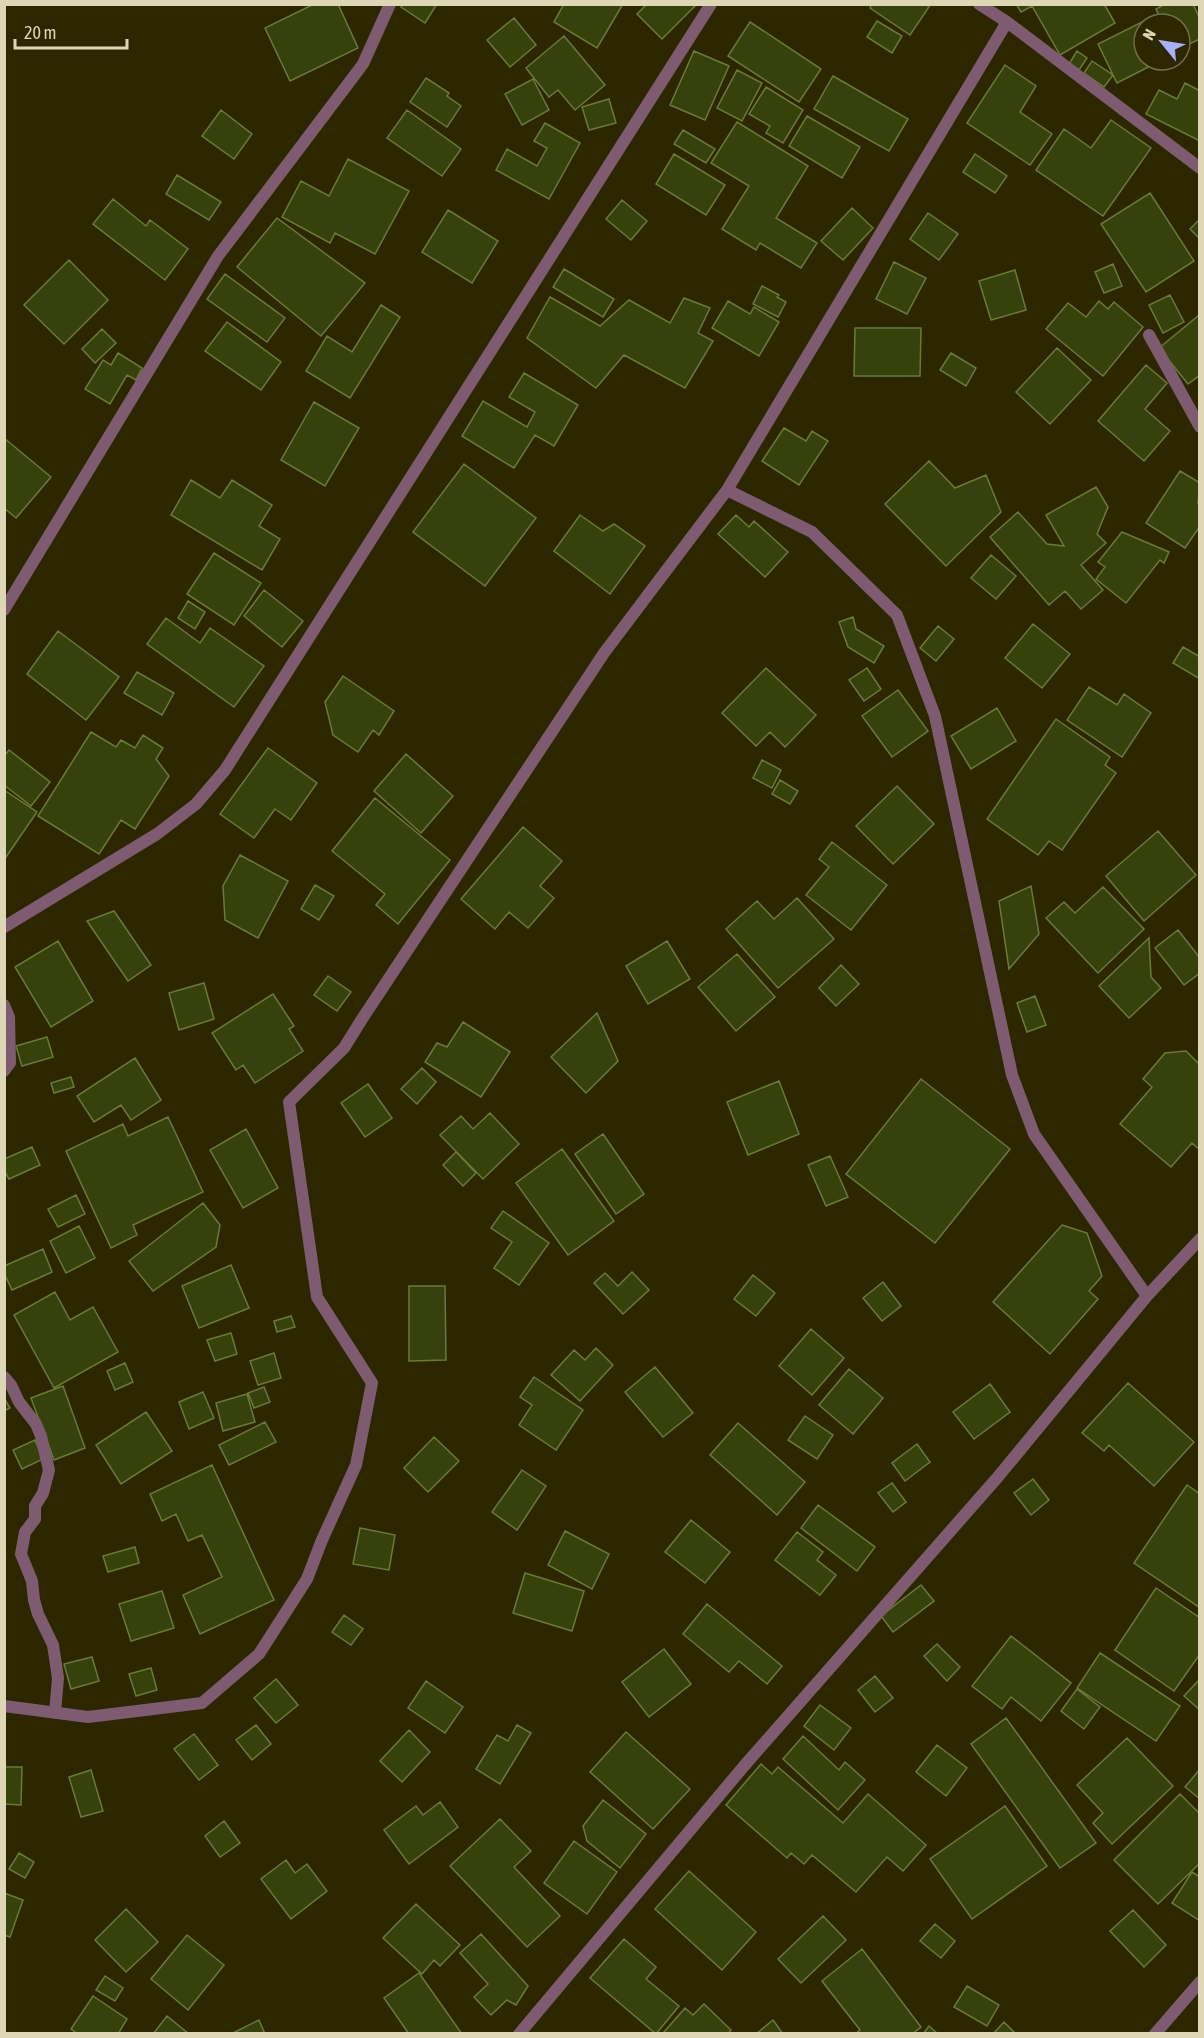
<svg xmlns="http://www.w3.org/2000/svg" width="1204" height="2038" font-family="'Asap Condensed',sans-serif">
  <rect width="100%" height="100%" fill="#2d2700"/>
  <path fill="#37410c" stroke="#6b7a37" stroke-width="1.5" d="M314,4H338L358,48L290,81L265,28Z
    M402,4H437L425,23L401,7Z
    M564,4H623L597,48L554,22Z
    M647,4H697L662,39L637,14Z
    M872,4H925L929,7L910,35L870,8Z
    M1016,4H1104L1115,23L1060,55L1032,6L1021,12Z
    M1165,4H1193L1200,19V39L1180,48V24H1163L1156,9Z
    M1152,17L1156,24H1144V60H1162L1117,83L1098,44Z
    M514,18L536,45L510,67L487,40Z
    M877,21L902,36L892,53L867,37Z
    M750,22L821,69L799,102L728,56Z
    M564,36L605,85L575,110L558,90L549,97L526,68Z
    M694,51L729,66L705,120L670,105Z
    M1077,51L1087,58L1079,70L1069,64Z
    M1092,61L1113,75L1104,87L1084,73Z
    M1005,65L1036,86L1020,112L1052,134L1030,165L967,123Z
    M737,70L762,83L742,121L717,108Z
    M833,76L908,119L889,151L814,109Z
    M426,78L449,93L447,96L461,106L447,127L410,102Z
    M533,79L549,110L522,125L505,94Z
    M1185,83L1200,91V141L1146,114L1159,90L1177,99Z
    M766,87L803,110L783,143L766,133L770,126L749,114Z
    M609,99L616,123L589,130L582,107Z
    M221,110L252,134L234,159L202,136Z
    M407,110L461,149L442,176L387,138Z
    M807,116L860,147L842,178L789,146Z
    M1111,120L1151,148L1103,216L1036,170L1064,129L1091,148Z
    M737,122L808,166L776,218L817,243L801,268L760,243L756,250L722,229L749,186L711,163Z
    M545,123L580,143L549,199L496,170L507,149L537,166L547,148L534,141Z
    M683,130L715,149L706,163L674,144Z
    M674,154L725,185L706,215L656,184Z
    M975,154L1007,176L995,193L963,172Z
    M348,159L409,191L375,254L335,233L330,243L282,217L301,181L329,196Z
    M177,175L221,202L209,220L166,194Z
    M1150,193L1194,261L1146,292L1101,224Z
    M113,199L146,226L150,220L188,249L165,280L93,224Z
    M622,200L647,221L631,240L606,219Z
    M852,208L873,228L843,260L821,241Z
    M448,210L498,241L472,283L422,252Z
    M928,213L958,234L939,260L910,239Z
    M277,218L365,283L321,336L237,267Z
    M1200,219V239L1190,229Z
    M69,260L108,300L64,344L24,305Z
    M894,262L926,278L907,314L876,299Z
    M1113,264L1122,286L1104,293L1095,272Z
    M564,269L614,299L603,317L553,287Z
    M1015,270L1026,310L991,320L979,281Z
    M225,274L285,318L267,342L207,299Z
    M762,286L779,295L777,297L786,302L778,317L753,304Z
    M1170,295L1184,322L1163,333L1149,305Z
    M550,297L600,326L629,300L670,323L684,298L710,308L698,333L713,341L685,388L624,355L596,388L527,338Z
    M728,301L750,314L754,307L779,322L759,356L712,328Z
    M1099,301L1108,309L1114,302L1143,327L1103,376L1046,329L1068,303L1086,317Z
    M381,305L400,317L350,398L306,371L327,336L352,352Z
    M1198,316L1200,318V375L1188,384L1159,348Z
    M227,322L281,362L261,390L205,351Z
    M855,328H921L920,376H854Z
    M102,329L116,343L95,363L82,349Z
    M1057,348L1091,380L1050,424L1016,392Z
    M118,353L142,368L136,380L127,375L110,404L85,389L103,360L111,365Z
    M951,353L976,368L966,386L940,370Z
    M1146,365L1167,383L1145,409L1170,431L1144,461L1098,421Z
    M524,373L578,405L554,446L535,435L514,468L462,436L483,401L527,427L535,412L509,397Z
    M314,402L359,428L325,486L281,460Z
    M784,428L806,441L812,431L828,441L799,485L762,461Z
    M4,438L51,477L16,518L4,508Z
    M929,461L955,488L986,475L1001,512L946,566L885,504Z
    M464,464L536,518L485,586L413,532Z
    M1180,471L1200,483L1198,503L1200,504V526L1185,548L1146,523Z
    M191,480L220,498L232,480L272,505L259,526L280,539L262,570L171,515Z
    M1096,487L1108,507L1097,534L1106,543L1081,565L1103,590L1081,609L1065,591L1049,605L990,537L1018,512L1047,544L1064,546L1046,515Z
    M580,515L603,531L614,524L645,546L610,594L554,551Z
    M736,515L749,527L754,521L788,552L765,577L718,534Z
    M1122,532L1169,552L1164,563L1160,560L1126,603L1096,579L1105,567L1098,562Z
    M214,553L261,583L234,625L187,594Z
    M991,555L1016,576L996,599L971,578Z
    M264,590L303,621L282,647L244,616Z
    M188,601L205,612L195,629L178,618Z
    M853,617L856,629L884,646L874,663L848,647L839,622Z
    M166,618L200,643L210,628L264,666L234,707L147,644Z
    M1033,624L1070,654L1042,688L1005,658Z
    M938,626L954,639L936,661L920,648Z
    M58,631L119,677L86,720L27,674Z
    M1183,647L1200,657V679L1173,663Z
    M766,668L816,715L785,747L770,732L756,746L722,713Z
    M867,668L881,689L864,701L849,680Z
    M137,672L174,693L162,715L124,693Z
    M343,676L394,711L379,735L373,730L358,752L333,735L325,702Z
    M1089,687L1117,705L1124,694L1151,713L1122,757L1067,720Z
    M898,690L928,731L892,757L862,716Z
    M997,708L1016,741L971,769L951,736Z
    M1056,719L1110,757L1105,765L1116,773L1062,850L1049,841L1038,855L987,819Z
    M91,732L116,747L121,740L135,748L143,735L163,748L156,759L169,776L135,829L121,820L99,854L38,816Z
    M268,748L317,783L291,820L275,809L254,838L220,814Z
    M9,750L50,782L31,806L4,785V756Z
    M406,754L453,796L421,833L374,791Z
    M762,760L781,770L772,788L753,778Z
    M780,780L798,791L790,804L772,794Z
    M897,786L934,824L893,864L856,826Z
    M4,790L37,812L4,860Z
    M375,798L450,860L398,924L376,905L385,894L332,851Z
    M523,827L562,861L540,886L554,898L528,928L509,912L495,929L461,899Z
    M1158,831L1196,875L1144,921L1106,876Z
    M832,842L887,885L851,930L806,895L829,867L819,859Z
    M240,855L288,881L258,938L225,920L223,886Z
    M315,885L334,896L319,920L301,909Z
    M1031,886L1039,934L1009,969L999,901Z
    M1103,887L1144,929L1098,973L1046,918L1064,902L1075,913Z
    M797,898L834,939L778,988L726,929L757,901L774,919Z
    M114,911L151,965L128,981L87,921Z
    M1178,930L1200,958V973L1184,985L1155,948Z
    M1149,938L1151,977L1161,988L1129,1018L1099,986Z
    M58,941L93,1001L51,1027L15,967Z
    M667,941L690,979L648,1004L626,966Z
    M737,954L775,997L736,1031L698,987Z
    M841,965L859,984L836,1006L819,988Z
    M328,976L351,992L337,1011L314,995Z
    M204,983L214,1019L179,1030L169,993Z
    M273,994L294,1026L289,1029L303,1051L255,1083L243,1065L236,1070L212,1033Z
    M1035,996L1046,1025L1027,1032L1017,1003Z
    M597,1013L618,1061L586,1093L551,1057Z
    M463,1022L510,1052L481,1097L425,1062L437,1043L447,1047Z
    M47,1037L53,1057L22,1066L16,1046Z
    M1186,1051L1200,1065V1150L1192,1143L1171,1167L1120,1124L1152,1087L1143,1079L1165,1053Z
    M135,1058L161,1100L131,1120L121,1105L94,1122L77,1096Z
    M422,1068L436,1082L417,1104L401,1089Z
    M71,1077L74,1087L54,1093L51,1083Z
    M921,1079L1010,1149L935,1243L846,1174Z
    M779,1081L799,1134L748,1155L727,1102Z
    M368,1084L392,1118L365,1137L341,1103Z
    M490,1113L519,1144L483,1179L440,1135L461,1116L473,1129Z
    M168,1117L203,1192L133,1225L137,1235L111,1248L66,1151L123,1124L128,1136Z
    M246,1129L278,1188L243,1208L210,1150Z
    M603,1134L644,1194L616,1214L575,1154Z
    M32,1147L40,1165L9,1179L4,1170V1159Z
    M562,1149L614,1221L568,1255L516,1183Z
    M456,1152L476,1173L463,1186L443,1165Z
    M830,1156L848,1197L826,1206L808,1165Z
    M76,1195L85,1214L58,1227L48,1209Z
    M203,1203L220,1225L216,1247L153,1291L129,1261Z
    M503,1211L549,1243L519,1285L494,1268L512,1242L491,1228Z
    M1062,1225L1087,1233L1102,1276L1089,1291L1098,1299L1050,1354L993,1302Z
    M79,1226L95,1258L66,1273L50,1241Z
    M43,1249L52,1272L12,1290L4,1273V1266Z
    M231,1265L249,1308L199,1328L182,1286Z
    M632,1272L649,1290L623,1314L594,1283L605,1273L618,1286Z
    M753,1275L775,1293L756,1316L734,1299Z
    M883,1282L901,1306L882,1321L863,1298Z
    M409,1286H445L446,1360L409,1361Z
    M55,1292L70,1320L93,1307L118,1352L54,1388L14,1315Z
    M291,1316L295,1327L277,1332L274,1321Z
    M811,1329L844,1358L812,1395L779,1366Z
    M231,1333L237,1354L215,1361L207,1340Z
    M596,1348L613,1365L580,1401L551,1375L574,1350L585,1360Z
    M274,1353L281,1378L258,1385L250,1361Z
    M125,1363L133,1382L115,1390L107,1371Z
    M655,1367L693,1413L663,1437L625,1392Z
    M849,1369L883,1398L853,1434L819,1405Z
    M534,1377L583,1410L556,1450L519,1425L532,1405L520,1397Z
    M1128,1383L1194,1442L1154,1486L1109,1445L1104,1451L1082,1433Z
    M990,1384L1010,1412L974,1439L953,1412Z
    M63,1386L85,1448L54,1460L31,1398Z
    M264,1387L270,1402L254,1408L248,1393Z
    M203,1392L214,1418L189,1429L179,1402Z
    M247,1394L255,1422L223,1431L216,1403Z
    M4,1398L10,1408L4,1411Z
    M146,1412L172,1451L121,1484L96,1445Z
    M805,1416L833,1435L817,1459L788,1440Z
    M265,1422L276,1442L229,1465L219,1445Z
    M738,1423L805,1482L777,1515L710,1455Z
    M434,1437L459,1461L428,1492L404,1468Z
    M35,1440L43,1459L22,1469L13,1450Z
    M917,1444L930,1462L905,1481L892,1463Z
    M212,1465L274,1600L200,1634L183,1595L222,1577L202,1535L188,1541L176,1514L162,1521L150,1494Z
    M522,1470L546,1486L517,1530L492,1512Z
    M1033,1479L1049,1500L1031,1515L1014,1493Z
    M892,1483L906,1502L893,1512L878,1493Z
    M1187,1485L1200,1494L1199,1607L1134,1563Z
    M818,1505L875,1547L857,1571L801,1528Z
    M691,1520L730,1552L705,1583L665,1552Z
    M360,1528L395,1535L389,1570L353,1564Z
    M565,1531L609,1554L592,1589L548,1565Z
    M797,1532L823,1552L817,1560L836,1575L820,1595L775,1560Z
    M135,1547L139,1563L108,1572L103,1556Z
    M525,1573L584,1591L572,1631L513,1613Z
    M921,1585L934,1601L893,1632L881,1616Z
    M1156,1588L1200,1618V1654L1174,1691L1115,1650Z
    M162,1591L174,1628L131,1641L119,1604Z
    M707,1604L782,1666L767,1684L739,1661L729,1672L683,1634Z
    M344,1615L363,1629L351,1645L332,1632Z
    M1011,1636L1071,1683L1041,1721L1011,1697L1002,1709L972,1686Z
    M937,1644L960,1667L947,1681L924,1656Z
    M664,1649L691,1684L649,1717L622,1682Z
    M1100,1653L1180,1706L1156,1741L1077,1688Z
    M92,1657L99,1681L71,1689L64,1664Z
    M151,1668L157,1690L136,1696L129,1674Z
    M875,1676L893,1698L875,1712L858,1690Z
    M276,1679L298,1705L276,1723L254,1698Z
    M1200,1679V1710L1184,1696Z
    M426,1681L463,1707L445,1733L408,1708Z
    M1077,1689L1100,1707L1084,1729L1061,1711Z
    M820,1705L851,1728L834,1750L804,1726Z
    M1006,1718L1096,1843L1060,1868L971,1744Z
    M256,1725L271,1744L252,1760L236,1740Z
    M517,1725L531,1733L500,1784L476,1769L497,1735L508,1741Z
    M409,1730L430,1752L402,1782L380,1761Z
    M626,1732L690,1789L653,1829L590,1772Z
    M194,1734L218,1765L199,1780L174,1749Z
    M803,1736L839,1770L845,1762L865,1780L838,1810L783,1759Z
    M1127,1738L1173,1786L1112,1844L1093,1823L1103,1813L1077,1785Z
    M937,1745L967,1768L946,1796L916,1772Z
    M761,1764L772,1774L778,1767L843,1823L868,1794L926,1845L903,1871L887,1857L856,1892L812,1855L804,1864L791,1853L787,1858L726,1805Z
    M4,1767H22L21,1805L4,1804Z
    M1200,1769V1799L1185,1787Z
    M91,1770L103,1811L81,1817L69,1777Z
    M1180,1794L1200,1814V1863L1158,1904L1114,1860Z
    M603,1800L646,1834L620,1868L587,1841L583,1826Z
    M440,1802L458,1827L409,1864L384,1830L416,1806L423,1815Z
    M1005,1806L1047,1866L972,1919L930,1859Z
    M500,1819L531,1851L514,1867L560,1916L527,1947L450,1866Z
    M224,1821L240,1843L220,1857L205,1836Z
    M574,1841L617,1872L587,1914L544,1883Z
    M19,1853L34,1862L25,1878L9,1869Z
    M286,1860L295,1873L307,1864L327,1891L291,1919L261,1879Z
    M689,1871L756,1932L722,1970L655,1909Z
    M1192,1872L1200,1877V1921L1172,1903Z
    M4,1893L23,1900L10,1937L4,1935Z
    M416,1904L460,1945L440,1966L434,1960L422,1974L383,1938Z
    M126,1909L158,1942L126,1972L95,1940Z
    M1133,1910L1166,1945L1144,1967L1110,1931Z
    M823,1916L846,1940L801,1983L778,1959Z
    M935,1924L955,1941L941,1958L920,1941Z
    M481,1934L528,1986L516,2005L507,2000L491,2015L474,1997L488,1984L460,1953Z
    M187,1935L224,1965L188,2010L151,1979Z
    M624,1939L656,1967L646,1979L679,2006L656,2034L590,1978Z
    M862,1949L921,2027L912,2034H855L860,2030L822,1981Z
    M419,1973L462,2034H409L384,1998Z
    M105,1976L123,1988L115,2001L96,1990Z
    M967,1986L999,2005L987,2026L954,2007Z
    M93,1996L127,2019L118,2034H78L71,2029Z
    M704,2004L731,2030L728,2034H666L664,2032L685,2008L693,2015Z
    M167,2016L189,2034H153Z
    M259,2020L265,2034H231Z
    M773,2020L783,2034H756Z
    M1004,2022L1016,2034H993Z
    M929,2026L938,2034H923Z"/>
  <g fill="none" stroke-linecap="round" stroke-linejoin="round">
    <path stroke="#7f5b72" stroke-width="12" d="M979,4L1007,22L1200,168
      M1149,335L1200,427
      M727,490L812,532L897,615L935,716L1012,1075L1034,1134L1147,1296
      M4,610L218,256L363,64L390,4
      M4,927L157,834L196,804L225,770L711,4
      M4,1005L9,1017L10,1063L4,1071
      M4,1377L11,1385L19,1402L36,1424L41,1436L49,1470L43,1493L35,1506V1519L25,1532L21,1554L32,1581L34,1600L38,1614L53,1645L58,1678L55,1713
      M4,1706L88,1717L202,1703L259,1654L307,1579L322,1540L356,1465L372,1383L317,1297L289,1102L344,1048L362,1019L604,653L727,490L1007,22
      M519,2034L744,1766L997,1478L1147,1296L1200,1239
      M1155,2034L1200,1982"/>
  </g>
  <rect width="1204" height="2038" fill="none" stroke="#ddd7b5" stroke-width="12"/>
  <g transform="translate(1162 42) rotate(300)"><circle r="28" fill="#2d2700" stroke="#736d48" stroke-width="1.5"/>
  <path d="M0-4.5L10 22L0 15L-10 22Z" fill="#a9b0fc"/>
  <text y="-9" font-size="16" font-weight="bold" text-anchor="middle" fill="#ddd7b5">N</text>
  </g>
  <path d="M15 39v9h112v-9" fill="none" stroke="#ddd7b5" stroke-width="3"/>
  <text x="24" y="39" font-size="18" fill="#ddd7b5" stroke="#2d2700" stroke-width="4.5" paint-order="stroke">20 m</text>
</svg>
